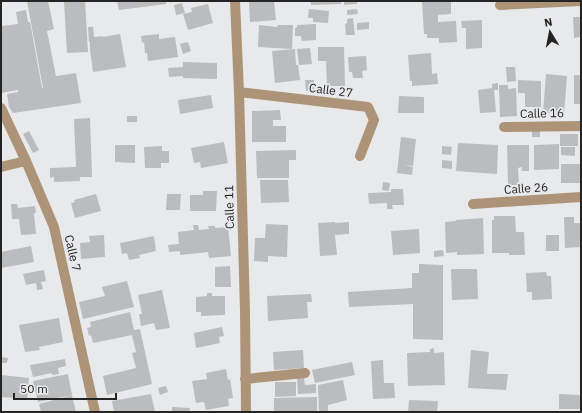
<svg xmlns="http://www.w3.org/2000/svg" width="582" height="413" font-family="'IBM Plex Sans',sans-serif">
  <rect width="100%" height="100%" fill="#e8e9ea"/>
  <path fill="#bbbcbd" d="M27,1H48L54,29L47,31L56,76L50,77L76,73L81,103L13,113L9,107L7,94L18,92V90L1,93V26L18,24L16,12L26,10L28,22H30L42,88H43Z
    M64,1H85L88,52L67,53Z
    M117,1H166V4L119,10Z
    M249,1H274L276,20L250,22Z
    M311,1H341V4L311,5Z
    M344,1H357V4L344,5Z
    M422,1H451V14L438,15V22L456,21L457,42L439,43V38H427V34H424Z
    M182,3L185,13L176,15L174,5Z
    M208,4L213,23L188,30L183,14L192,12L191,8Z
    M309,9L329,11L328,23L313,22V18H308Z
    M357,9L358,14L347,15V10Z
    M573,17H581V37L574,38Z
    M353,18L355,35H346L345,24L347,23V19Z
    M482,20V48L466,49V28H462L461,21Z
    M369,22V29L357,30V23Z
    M316,24V40L302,41L301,36H295V28L297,27V25Z
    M259,25L277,27L278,25H293L292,49L258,47Z
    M88,27H93L94,37L103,36V37L120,34L126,67L93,72L90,50V42H89Z
    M159,34V39L175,37L178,57L148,61L147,53H145L144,42L142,43L141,36Z
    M188,42L191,51L183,54L180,44Z
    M318,47H344L345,86H327L326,61H318Z
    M310,48L312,64L299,65L297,49Z
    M295,49L296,65H298L300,80L275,83L272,51Z
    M431,53L432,74L437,73L438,84L412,86V81H410L408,55Z
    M366,56L367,70L362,71L363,78H353L352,72H349L348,57Z
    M183,62L217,63V79L183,78V76L169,77L168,68L183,67Z
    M506,67H515L516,81L507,82Z
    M546,74L567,76L564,114L543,113Z
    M574,75H581V104H574Z
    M305,80H314V91H306Z
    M518,80L541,81V107H525V93H518Z
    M498,83V90H494L496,112L480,113L478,90L492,88V84Z
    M499,85H508V89L516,88L517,116L500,117Z
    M211,95L213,108L180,114L178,100Z
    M399,96L424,97V113H398Z
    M280,110L281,120H273V126H286V142H252V111Z
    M127,116H137V122H127Z
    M90,118L92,177H80V181L54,182V177L50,178V168L76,167L74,119Z
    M29,131L39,150L33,153L23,134Z
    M532,131H540V137H532Z
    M560,134H578V146H560Z
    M401,137L416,139L413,166L404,165L413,167L412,175L397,173Z
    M224,142L228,163L201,168L200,162L194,163L191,148Z
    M458,143L498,145L497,174L456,171Z
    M559,144V169L534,170V145Z
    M115,145H135V163L115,162Z
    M507,145H529V171H522V167L518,168L519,185H508Z
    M162,146V151H169V163H161V168H145L144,147Z
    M442,146L452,147L451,155L442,154Z
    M561,147H575V156L561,155Z
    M296,150V160H289V178H257L256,151Z
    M442,160L452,161V169L442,168Z
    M561,164H581V183H561Z
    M260,180H288L289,202L261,203Z
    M383,182L390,183L389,191L382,190Z
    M391,189H403L404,205H392L393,209H387V203L369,204L368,193L391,192Z
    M203,191H217L216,211H190V195H203Z
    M96,194L101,211L75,218L71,203L75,202L74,200Z
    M167,194H181L180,210H166Z
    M11,204H17L18,208L35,206L36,213H34L36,234L21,235L19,219H12Z
    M494,216H515L516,232H524L525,255H509V253H492V220H494Z
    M564,217H574V223H581V247L565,248Z
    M483,218L484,254L457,255V252L446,253L445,222L456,221V220Z
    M335,222V223L349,222V234L335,235L337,255L320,256L318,223Z
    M266,224L288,225L287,257L268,256V262L254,261L255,238H265Z
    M193,225H198L199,230L209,229L208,226H215V228L228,227L231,256L209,258L208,252L180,255V251L169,252L168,245L179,244L178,232L194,230Z
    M419,229L420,253L393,255L391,231Z
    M104,235L105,257L81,259L80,243L90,242L89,236Z
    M546,235H559V251H546Z
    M154,236L156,251L139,255L140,258L129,260L127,253L122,254L120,243Z
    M31,246L34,262L1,268V252Z
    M443,250L444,256L434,257V251Z
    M419,264L443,265V340L413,339V304L349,307L348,292L412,288V273H419Z
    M230,266L231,287H215V267Z
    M451,269H477L478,299L452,300Z
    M44,270L46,281L41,282L43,289L37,290L36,283L26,285L23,274Z
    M546,272L547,276H551L552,299L532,300V292H527L526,273Z
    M127,281L134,307L83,319L79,302L105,296L102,287Z
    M162,290L170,328L156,330L154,323L141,326L139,314H142L138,295Z
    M207,293H212V296H225V315L201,316V312H196V297L207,296Z
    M311,294L312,302H307L308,318L268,321L267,296Z
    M130,312L134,330L140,329L152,384L107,395L103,376L136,368L132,353L136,352L132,335L93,343L91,335L89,336L87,328L91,327L90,322Z
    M59,318L63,342L39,347L40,350L25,352L19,325Z
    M222,327L224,336L219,337L220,343L196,348L194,333Z
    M434,348V353L444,352L445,385L408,386L407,353L430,352V349Z
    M303,350L304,368L274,370L273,352Z
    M471,350L489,352L487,374H508L506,390L468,388Z
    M1,357L8,358L7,363H1Z
    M65,359L66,366L58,368L59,374L52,375V373L33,377L30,365Z
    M383,360L384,383H394L395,398L373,399L371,361Z
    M352,362L355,375L315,383L312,370Z
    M226,369L228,380L230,379L233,398L228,399L229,406L206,410L204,402L196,403L192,381L207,379L206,373Z
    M68,374L72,395L38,402L33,381Z
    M1,375L29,378L27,399L1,397Z
    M297,378H304L305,385L316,384V393L298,394Z
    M343,380L347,400L328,405V412H319L318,385Z
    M275,382H296V396L275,397Z
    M166,386L168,392L160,395L158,388Z
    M151,394L155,412H114L112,401Z
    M559,394L581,395V409H559Z
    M72,395L76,412H41L39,404Z
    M317,397V412H274V398Z
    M409,400L438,401L437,412H408Z
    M172,407L190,408L189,412H172Z"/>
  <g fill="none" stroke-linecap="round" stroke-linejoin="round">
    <path stroke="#ad9478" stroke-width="10" d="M235,1L239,92L245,311L246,412
      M500,5L581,1
      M239,92L368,107L374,120L360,156
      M1,108L26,161L54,227L95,412
      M504,127L581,126
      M1,167L26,161
      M473,204L581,197
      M245,379L305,373"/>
  </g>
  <g text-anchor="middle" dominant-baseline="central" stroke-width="3.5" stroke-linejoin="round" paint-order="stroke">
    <g font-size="12" fill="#242425" stroke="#e8e9ea">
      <text transform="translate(331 90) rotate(7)">Calle 27</text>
      <text transform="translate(542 113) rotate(-1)">Calle 16</text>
      <text transform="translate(526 188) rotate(-4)">Calle 26</text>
      <text transform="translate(229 207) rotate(-91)">Calle 11</text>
      <text transform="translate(73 253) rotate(77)">Calle 7</text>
    </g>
  </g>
  <rect width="582" height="413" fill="none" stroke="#242425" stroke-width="4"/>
  <g transform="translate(550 32) rotate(350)" stroke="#e8e9ea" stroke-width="3" paint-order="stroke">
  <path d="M0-3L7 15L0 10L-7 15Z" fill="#242425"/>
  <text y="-6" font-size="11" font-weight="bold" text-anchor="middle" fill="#242425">N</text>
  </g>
  <path d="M14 393v6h102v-6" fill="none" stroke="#242425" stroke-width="2"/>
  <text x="20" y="393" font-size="12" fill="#242425" stroke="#e8e9ea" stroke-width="3" paint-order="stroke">50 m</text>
</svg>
